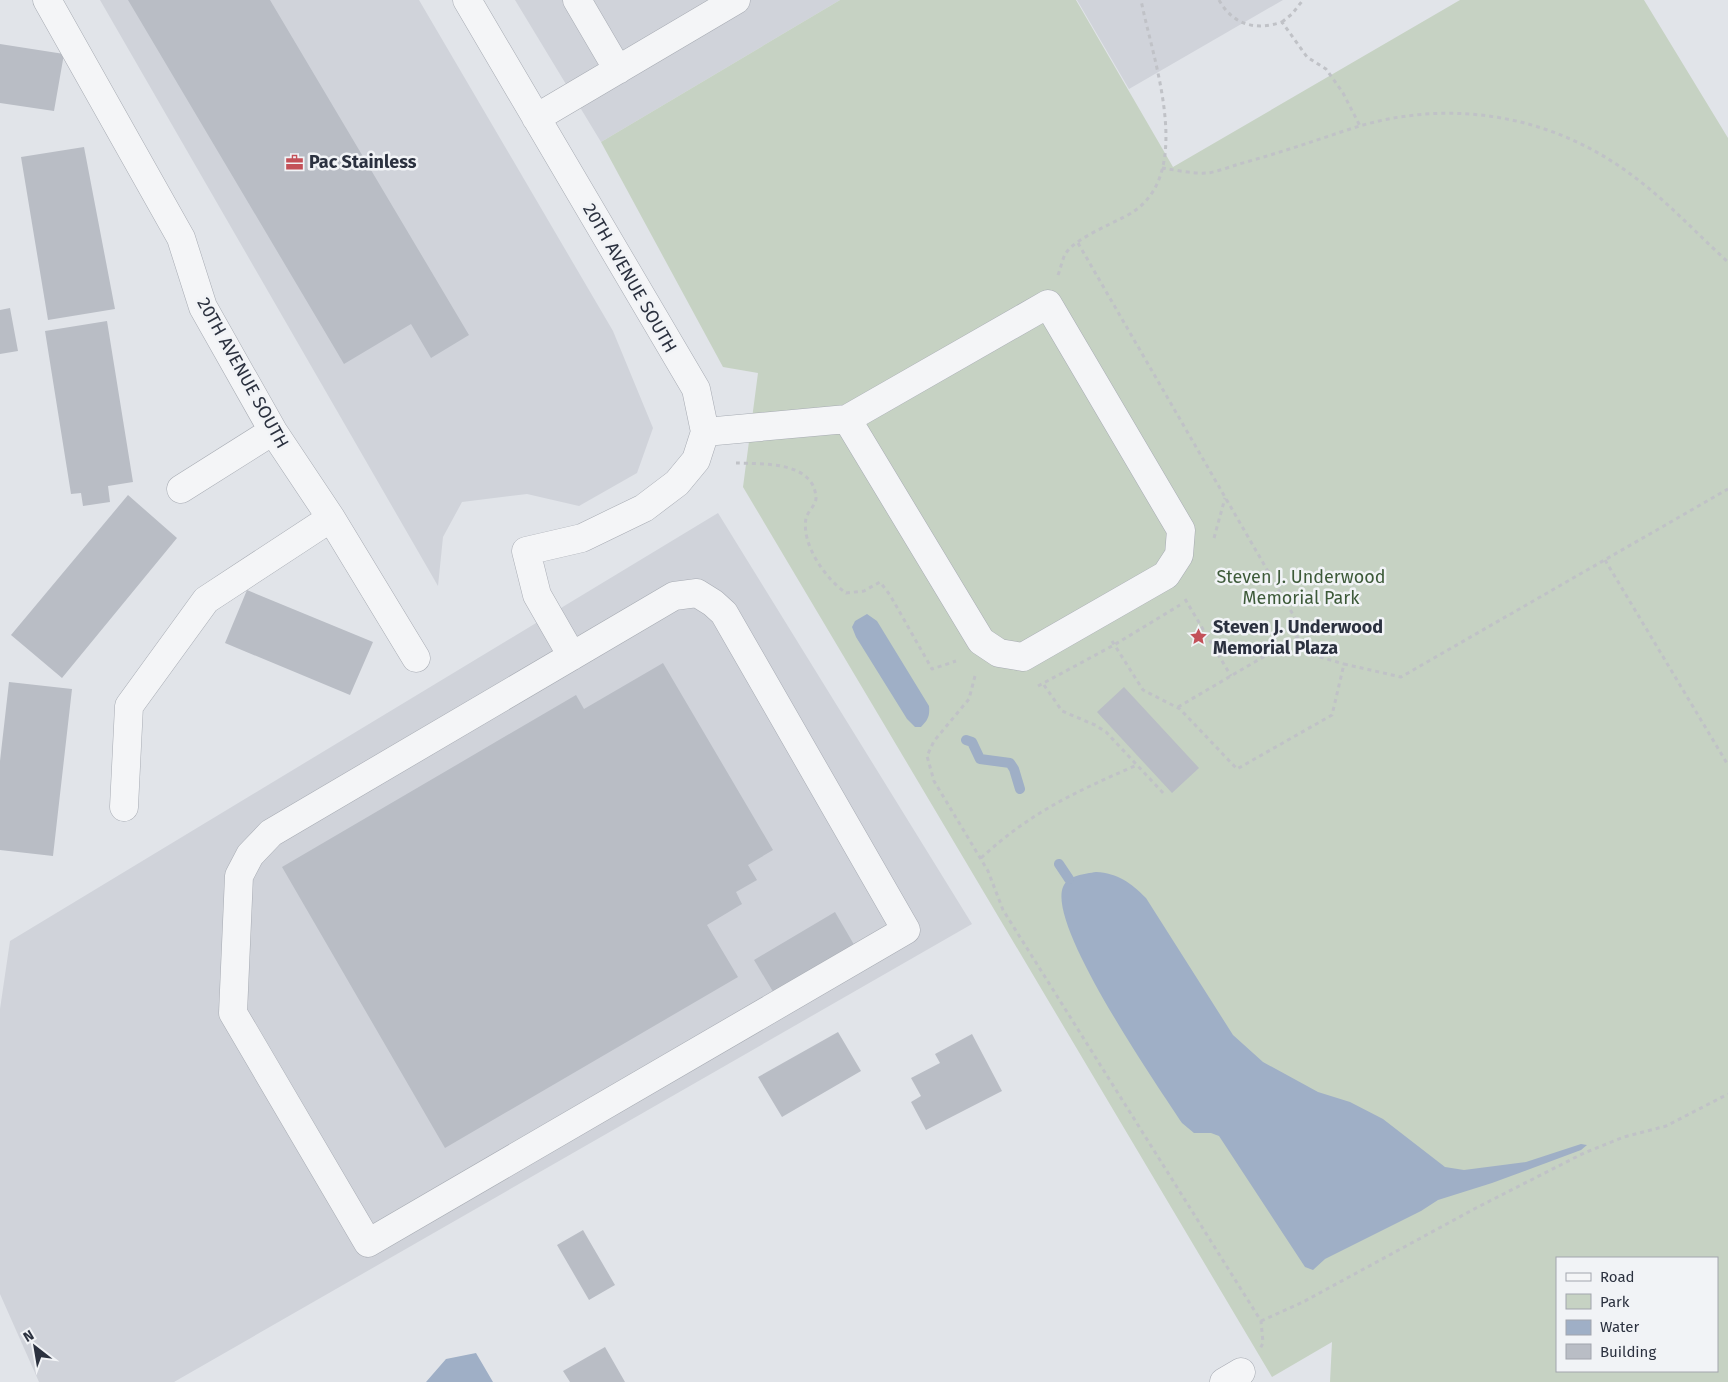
<svg xmlns="http://www.w3.org/2000/svg" width="1728" height="1382" font-family="'Fira Sans',sans-serif">
  <rect width="100%" height="100%" fill="#e1e4e9"/>
  <path fill="#d0d3da" d="M100,0H419L613,331L653,428L637,473L579,506L527,494L462,502L443,537L438,586Z
    M515,0H840L601,142Z
    M1077,0H1283L1129,89Z
    M718,513L972,924L174,1382H39L0,1294V1009L10,941Z"/>
  <path fill="#c6d2c3" fill-rule="evenodd" d="M840,0H1076L1173,167L1460,0H1644L1728,138V1382H1330L1332,1342L1272,1377L743,487L758,373L723,367L601,142ZM1557,1258H1717V1371H1557Z"/>
  <path fill="#9fafc6" d="M867,614L877,621L929,706C930,716 928,720 921,727H915L907,719L856,637L852,627L855,621Z
    M1096,872C1118,873 1131,883 1146,898L1233,1035L1263,1062L1318,1092L1350,1102L1383,1119L1445,1167L1464,1170L1526,1162L1581,1144L1587,1145L1581,1150L1492,1183L1438,1200L1421,1211L1325,1259L1313,1270L1305,1267L1219,1136L1211,1133H1194L1182,1123C1157,1085 1047,926 1063,887C1068,875 1085,874 1096,872Z
    M476,1353L493,1382H426L446,1359Z"/>
  <g fill="none" stroke-linecap="round" stroke-linejoin="round">
    <path stroke="#9fafc6" stroke-width="10" d="M966,740L972,742L980,759L1010,763L1014,769L1020,789
      M1059,864L1069,879"/>
  </g>
  <path fill="#b9bdc5" d="M128,0H270L469,335L431,358L411,324L344,364Z
    M0,44L64,54L54,111L0,103Z
    M84,147L115,309L48,320L21,157Z
    M10,308L18,351L0,354V310Z
    M107,321L133,482L108,486L110,502L83,506L81,493L71,494L45,331Z
    M128,495L177,538L62,678L11,635Z
    M247,590L373,642L350,695L225,643Z
    M663,663L773,850L748,865L757,880L736,892L742,904L707,925L738,977L445,1148L282,867L576,695L584,709Z
    M9,682L72,689L53,856L0,850V761Z
    M1124,687L1199,768L1172,793L1097,712Z
    M835,912L856,948L775,995L754,960Z
    M838,1032L861,1071L782,1117L758,1077Z
    M972,1034L1002,1091L926,1130L911,1102L921,1096L911,1078L940,1063L935,1054Z
    M583,1230L615,1285L589,1300L557,1245Z
    M605,1347L625,1382H570L563,1371Z"/>
  <g fill="none" stroke-linecap="round" stroke-linejoin="round">
    <defs>
      <path id="minor" d="M47,0L181,238L203,307L273,431L331,518L416,658
        M467,0L696,389L705,432L696,460L677,483L644,508L582,538L526,551L537,595L572,656
        M577,0L618,70
        M536,118L736,0
        M705,432L847,419L1048,304L1181,530L1179,555L1166,575L1023,657L999,653L981,641L847,419
        M181,489L273,431
        M697,593L713,603L724,613L906,930L368,1243L233,1013L239,876L250,855L271,833L674,596Z
        M124,807L129,706L206,600L331,518
        M1224,1382L1241,1372"/>
    </defs>
    <use href="#minor" stroke="#a7abb3" stroke-width="29"/>
    <path stroke="#c0c2c7" stroke-width="3" stroke-dasharray="4 4" stroke-linecap="butt" d="M1219,0C1233,25 1256,31 1282,22L1307,57L1326,69L1343,93L1360,126
      M1282,22L1292,14L1303,0
      M1162,168C1176,170 1193,174 1207,173C1217,172 1229,167 1239,164C1276,154 1311,142 1347,130C1445,97 1550,113 1633,176C1667,201 1696,233 1728,262
      M1078,243L1317,656L1344,664
      M1058,275C1061,268 1062,259 1066,253C1075,239 1109,225 1124,217C1199,181 1153,62 1141,0
      M736,463C763,464 814,461 816,498C816,505 808,511 806,518C801,545 826,579 846,593L864,591L880,582L890,595L932,669L956,661
      M1214,538L1225,498
      M1605,560L1728,765
      M1185,599L1231,676
      M1112,641L1143,690L1180,709L1237,769L1332,715L1344,664L1401,677L1728,489
      M975,676L969,699L934,741L927,756L934,781L988,871L1003,910L1261,1321L1263,1343L1260,1349
      M1044,685L1062,711L1095,725L1106,732L1165,795
      M1038,686L1114,645L1180,605
      M1178,707L1304,633
      M981,858C1031,812 1075,792 1137,765
      M1261,1321L1303,1302L1476,1208L1584,1153L1624,1137L1666,1126L1728,1094"/>
    <use href="#minor" stroke="#f4f5f7" stroke-width="28"/>
  </g>
  <defs>
    <symbol id="office-bare" viewBox="-9 -9 18 18"><path d="M-6-3h4V-5.5h4V-3h4V5H-6ZM-1-4.5V-3h2v-1.5ZM-6 0V1H6V0Z" fill="#c35159" stroke="#f1f3f6" stroke-width="2.5" paint-order="stroke"/></symbol>
    <symbol id="sight-bare" viewBox="-9 -9 18 18"><path d="M0-6L1.8-2.2L6-1.7L2.9 1.2L3.7 5.4L0 3.3L-3.7 5.4L-2.9 1.2L-6-1.7L-1.8-2.2Z" fill="#c35159" stroke="#f1f3f6" stroke-width="2.5" paint-order="stroke"/></symbol>
  </defs>
  <g fill-rule="evenodd">
    <use href="#office-bare" x="282" y="150" width="25" height="25"/>
    <use href="#sight-bare" x="1186" y="624" width="25" height="25"/>
  </g>
  <g text-anchor="middle" dominant-baseline="central" stroke-width="5" stroke-linejoin="round" paint-order="stroke">
    <g font-size="18" font-weight="bold" fill="#2b313f" stroke="#f1f3f6" text-anchor="start">
      <text x="309" y="162">Pac Stainless</text>
      <text x="1213" y="627">Steven J. Underwood<tspan x="1213" dy="21">Memorial Plaza</tspan></text>
    </g>
    <g font-size="18" fill="#2b313f" stroke="#f1f3f6">
      <text transform="translate(630 278) rotate(60)">20TH AVENUE SOUTH</text>
      <text transform="translate(243 373) rotate(61)">20TH AVENUE SOUTH</text>
    </g>
    <g font-size="18" fill="#3d5a39" stroke="#f1f3f6">
      <text x="1301" y="577">Steven J. Underwood<tspan x="1301" dy="21">Memorial Park</tspan></text>
    </g>
  </g>
  <rect x="1556" y="1257" width="162" height="115" fill="#f1f3f6" stroke="#a2a5ad"/>
  <rect x="1566" y="1273" width="25" height="8" fill="#f4f5f7" stroke="#a2a5ad"/>
  <text x="1600" y="1282" font-size="15" fill="#2b313f">Road</text>
  <rect x="1566" y="1294" width="25" height="15" fill="#c6d2c3" stroke="#a2a5ad"/>
  <text x="1600" y="1307" font-size="15" fill="#2b313f">Park</text>
  <rect x="1566" y="1320" width="25" height="15" fill="#9fafc6" stroke="#a2a5ad"/>
  <text x="1600" y="1332" font-size="15" fill="#2b313f">Water</text>
  <rect x="1566" y="1344" width="25" height="15" fill="#b9bdc5" stroke="#a2a5ad"/>
  <text x="1600" y="1357" font-size="15" fill="#2b313f">Building</text>
  <g transform="translate(35 1347) rotate(329)" stroke="#f1f3f6" stroke-width="4" paint-order="stroke">
  <path d="M0-4L9 19L0 12L-9 19Z" fill="#2b313f"/>
  <text y="-8" font-size="14" font-weight="bold" text-anchor="middle" fill="#2b313f">N</text>
  </g>
</svg>
